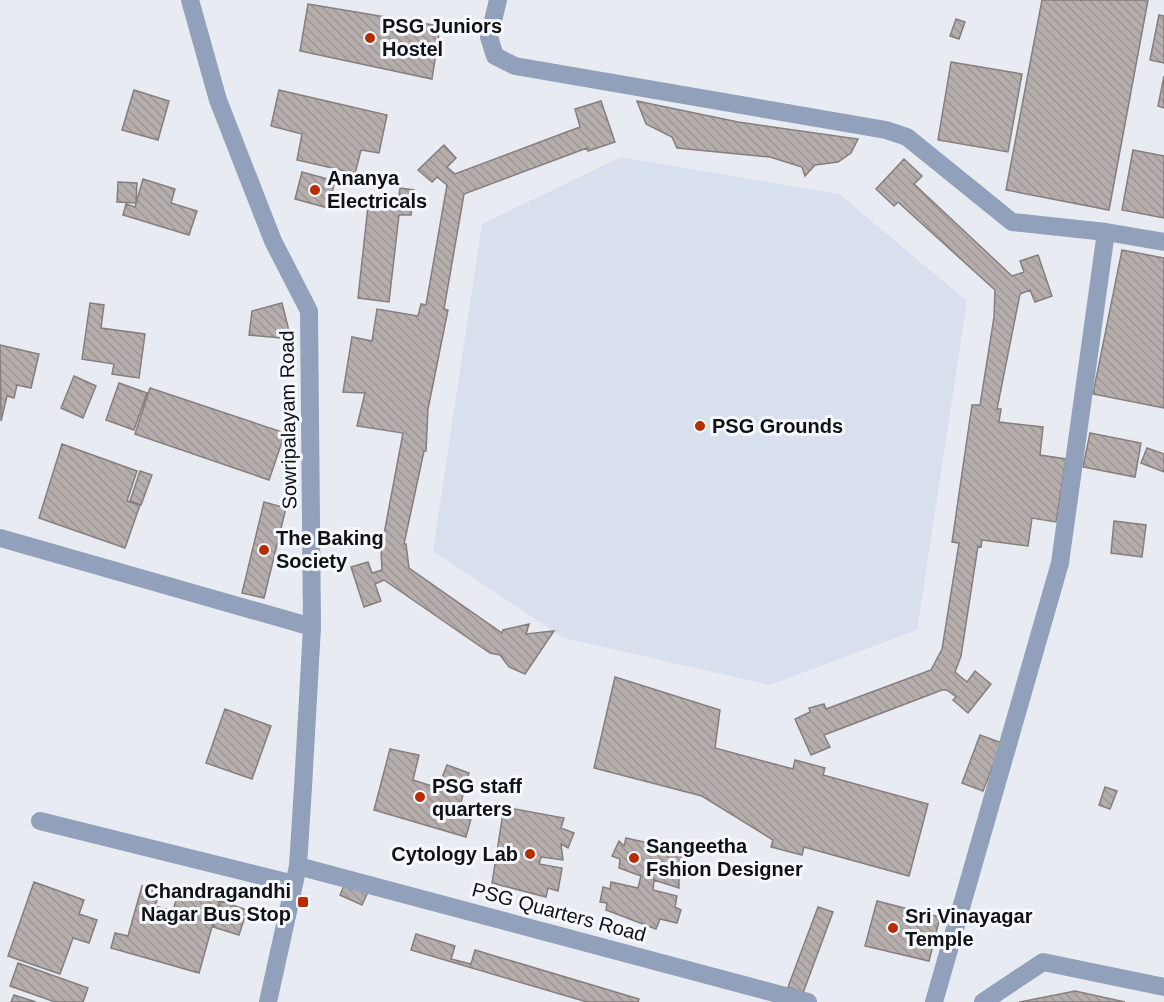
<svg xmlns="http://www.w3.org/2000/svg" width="1164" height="1002" font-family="Arial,sans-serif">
  <defs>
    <pattern id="building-back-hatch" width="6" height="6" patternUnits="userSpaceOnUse" patternTransform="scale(1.5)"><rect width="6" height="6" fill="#b6aead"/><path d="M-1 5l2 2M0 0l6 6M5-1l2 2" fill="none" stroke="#9b9594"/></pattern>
  </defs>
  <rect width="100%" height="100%" fill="#e8ecf2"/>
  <path fill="#d8e0ed" d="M621,157L839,194L967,301L917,630L770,685L564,638L433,551L482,224Z"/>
  <path fill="url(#building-back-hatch)" stroke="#857e7d" stroke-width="1.5" d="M1042,0H1148L1109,210L1006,190Z
    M308,4L440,26L432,79L300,51Z
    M1159,15L1164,16V63L1150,60Z
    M956,19L965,22L959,39L950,36Z
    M951,62L1022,74L1008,152L938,140Z
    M1164,76V108L1158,106Z
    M134,90L169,101L158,140L122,130Z
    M279,90L387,115L379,153L361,150L354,178L344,175L345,171L297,160L302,134L271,126Z
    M601,101L615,142L588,151L587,148L464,194L444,309L448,310L428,409L426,451H424L404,544H406L409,568L502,633L503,630L529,624L526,634L554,631L525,674L509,667L500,655L490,653L384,580L375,584L381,601L364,607L351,567L368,562L372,573L382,570L381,550L403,433L357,426L365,393L343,392L352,337L372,341L377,309L418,316L421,304L426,305L447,185L437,177L432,182L418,170L444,145L456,158L447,167L455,174L580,127L575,109Z
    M637,101L738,122L858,139L851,153L838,162L815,165L805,176L802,167L770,157L677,148L672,137L646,124Z
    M1133,150L1164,156V218L1122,210Z
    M904,159L922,176L914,184L1012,276L1024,272L1020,261L1038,255L1052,296L1035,302L1030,290L1020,294L997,409H1001L999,422L1043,427L1040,455L1066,459L1056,522L1032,518L1028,546L982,540L981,547L978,546L961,656L955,672L967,682L975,671L991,684L968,713L953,700L956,697L947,690H942L824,735L830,747L811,755L795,719L810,712L809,708L824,704L826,709L931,670L942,649L959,543L952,542L972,405H980L994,317L995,290L898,202L894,206L876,189Z
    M302,172L335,181L328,208L295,199Z
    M143,179L175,189L171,203L197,211L189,235L123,215L126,204L135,207Z
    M118,182L137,183L136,203L117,202Z
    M400,188L414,190L411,215H399L389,302L358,298L368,206L379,207L380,200L398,202Z
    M1122,250L1164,258V408L1093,394Z
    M90,303L104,305L101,328L145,334L139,378L112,374L114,364L82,359Z
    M282,303L291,339L249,335L252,311Z
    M0,345L39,354L31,388L17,385L14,398L7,396L1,421Z
    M74,376L96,386L83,418L61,408Z
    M119,383L147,393L134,430L106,420Z
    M150,388L285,433L269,480L135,434Z
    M1090,433L1141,443L1135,477L1083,467Z
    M62,444L137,471L127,501L140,505L125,548L39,518Z
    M1147,448L1164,454V472L1141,463Z
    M140,471L152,475L141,505L130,501Z
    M264,502L286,508L264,598L242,593Z
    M1114,521L1146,525L1142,557L1111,553Z
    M615,677L720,710L715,748L793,769L795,760L825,768L823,775L928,804L909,876L804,847L802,855L771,847L773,840L702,796L594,768Z
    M225,709L271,726L252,779L206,763Z
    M980,735L1002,743L983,791L962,783Z
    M390,749L419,755L413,780L438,788L447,765L469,773L460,806L472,815L466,837L374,810Z
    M1105,787L1117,791L1110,809L1099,805Z
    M504,807L564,818L561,828L574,833L568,848L561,844L563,860L541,857L539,864L562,868L558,891L548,888L546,897L492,883Z
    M626,838L685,851L682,861L690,864L688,877L679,876V888L654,880L653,890L677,896L675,907L681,910L677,923L660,919L656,929L606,910L607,903L600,902L603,887L610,889L611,882L638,888L641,876L619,868L620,859L612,856L619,841L624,846Z
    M34,882L84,900L79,914L97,920L89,943L73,938L60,974L8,956Z
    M345,883L368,892L362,905L340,895Z
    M142,886L160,891L155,906L173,911L178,893L200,899L203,889L221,895L199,973L111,948L115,933L128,936Z
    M221,901L247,910L239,935L213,927Z
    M877,901L940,917L929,961L865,946Z
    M818,907L833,912L803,993L788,987Z
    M416,934L455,946L451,959L471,964L475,950L639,999L638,1002H587L411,950Z
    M18,963L88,988L83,1002H55L10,986Z
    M1075,991L1125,1002H1019H1020Z
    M14,995L36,1002H11Z"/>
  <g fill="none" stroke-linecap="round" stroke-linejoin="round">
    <path stroke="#91a1bb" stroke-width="18" d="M498,0L489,37L495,56L515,66L886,130L907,137L1012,222L1106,232L1164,242
      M0,538L312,627
      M40,821L294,884
      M298,866L808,1002
      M934,1002L1060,563L1106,232
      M983,1002L1043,962L1164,987"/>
    <path stroke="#91a1bb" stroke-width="18" d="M190,0L218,100L273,241L309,311L312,627L303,787L298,866L268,1002"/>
  </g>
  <g fill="#b72d00" stroke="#f5f9ff" stroke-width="2">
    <circle cx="370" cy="38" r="6"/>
    <circle cx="315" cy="190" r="6"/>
    <circle cx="700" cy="426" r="6"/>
    <circle cx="264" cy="550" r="6"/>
    <circle cx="420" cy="797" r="6"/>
    <circle cx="530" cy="854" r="6"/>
    <circle cx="634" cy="858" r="6"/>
    <rect x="297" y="896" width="12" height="12" rx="3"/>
    <circle cx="893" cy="928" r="6"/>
  </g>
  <g text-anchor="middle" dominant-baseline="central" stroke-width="6" stroke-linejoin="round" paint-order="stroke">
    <g font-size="20" font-weight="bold" fill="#101113" stroke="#f5f9ff" text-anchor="start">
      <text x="382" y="26">PSG Juniors<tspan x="382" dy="23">Hostel</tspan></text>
      <text x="327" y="178">Ananya<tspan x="327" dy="23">Electricals</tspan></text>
      <text x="712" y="426">PSG Grounds</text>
      <text x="276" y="538">The Baking<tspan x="276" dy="23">Society</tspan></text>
      <text x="432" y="786">PSG staff<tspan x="432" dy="23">quarters</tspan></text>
      <text x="646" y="846">Sangeetha<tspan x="646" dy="23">Fshion Designer</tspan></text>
      <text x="518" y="854" text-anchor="end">Cytology Lab</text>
      <text x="291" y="891" text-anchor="end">Chandragandhi<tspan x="291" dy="23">Nagar Bus Stop</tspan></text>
      <text x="905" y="916">Sri Vinayagar<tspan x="905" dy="23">Temple</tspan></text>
    </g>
    <g font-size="20" fill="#101113" stroke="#f5f9ff">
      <text transform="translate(288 420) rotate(-91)">Sowripalayam Road</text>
      <text transform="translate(559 912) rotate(15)">PSG Quarters Road</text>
    </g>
  </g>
</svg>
